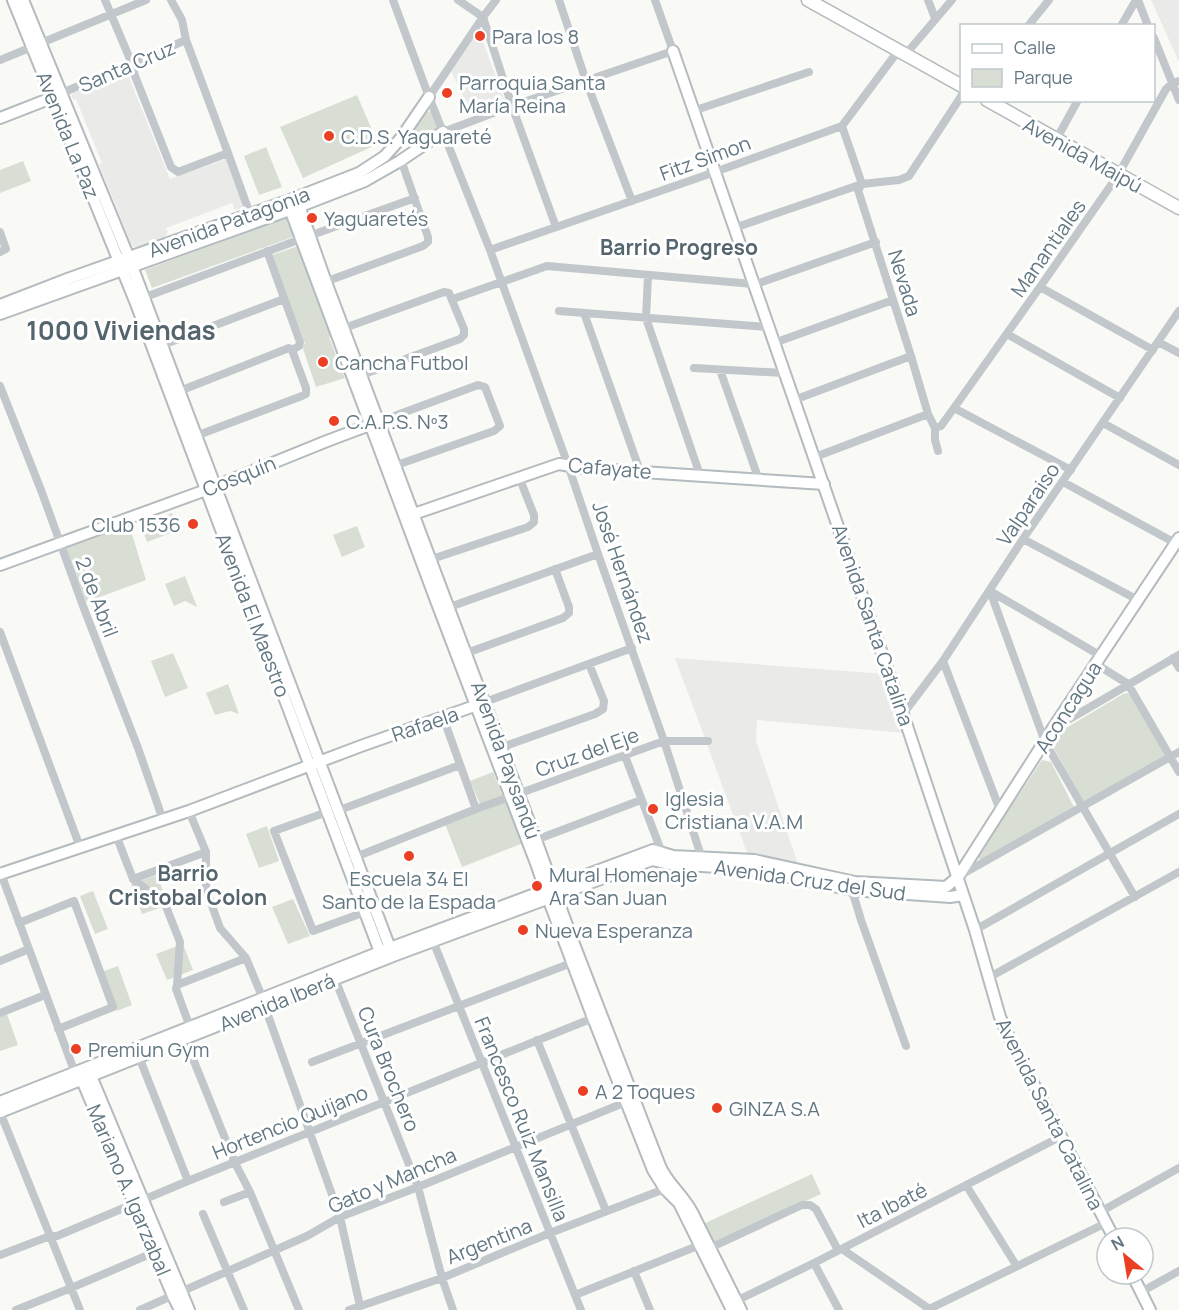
<svg xmlns="http://www.w3.org/2000/svg" width="1179" height="1310" font-family="Manrope,sans-serif">
  <rect width="100%" height="100%" fill="#f9f9f6"/>
  <path fill="#eaeae9" d="M1151,0H1179V62Z
    M476,35L481,36L505,102L472,114L451,71Z
    M126,70L170,179L226,159L244,207L235,210L232,203L166,228L168,232L165,237L138,248L132,246L99,164L102,163L76,99L73,100L71,94Z
    M675,658L885,674L905,733L757,720L756,741L798,864L748,855Z"/>
  <path fill="#d9ded5" d="M357,95L378,144L303,178L280,127Z
    M431,111L437,127L436,133L415,146L411,144L408,136L427,112Z
    M266,147L282,187L259,195L244,156Z
    M23,161L31,181L0,193V170Z
    M286,218L293,237L152,288L145,270Z
    M298,246L332,336L329,337L345,378L316,387L302,346L305,344L272,255Z
    M172,513L179,530L147,542L141,525Z
    M128,521L146,580L86,602L66,551V546Z
    M357,526L365,547L342,557L333,535Z
    M185,576L197,607L185,601L174,606L165,584Z
    M173,653L188,688L165,697L151,661Z
    M228,684L239,714L230,711L215,715L206,693Z
    M1128,693L1131,695L1164,753V757L1086,802L1083,800L1052,745V739L1056,734L1123,694Z
    M1042,760L1051,762L1074,807L982,860L977,858Z
    M493,772L503,797L481,806L470,781Z
    M509,799L526,842L462,867L445,824Z
    M267,826L279,861L259,868L246,834Z
    M157,875L168,905L142,914L131,884Z
    M93,891L108,929L95,934L80,896Z
    M293,899L310,936L288,944L272,907Z
    M183,944L193,970L167,980L156,954Z
    M118,966L132,1005L117,1011L104,971Z
    M7,1014L18,1045L0,1051V1017Z
    M812,1174L821,1194L713,1244L703,1224Z"/>
  <g fill="none" stroke-linecap="round" stroke-linejoin="round">
    <defs>
      <path id="secondary" d="M13,0L135,301L383,960
        M23,0L129,258L393,956
        M673,51L903,714L975,930L1000,1017L1010,1039L1114,1238
        M0,118L59,95
        M296,197L326,282L536,840L572,939L660,1166C667,1183 683,1195 692,1212L741,1310
        M287,201L435,598L537,866L545,890L593,1018L653,1170L665,1189L679,1203L732,1310
        M0,305L70,278L287,201L359,173L385,156L401,138L429,97
        M0,314L298,207L365,181L400,161L443,132
        M408,516L559,464L582,468L824,484
        M0,565L206,490L327,441L375,423
        M0,874L189,811L361,746L480,704
        M91,1076L189,1310
        M82,1080L173,1296L180,1310
        M0,1102L390,948L653,850L673,856L754,860L855,882L946,887L958,877L1053,728L1179,538
        M0,1112L393,956L652,860L669,864L750,869L852,890L950,897L963,895
        M1132,1274L1150,1310"/>
      <path id="primary" d="M808,0L962,86
        M987,100L1179,208"/>
    </defs>
    <use href="#secondary" stroke="#b3bbbf" stroke-width="14"/>
    <use href="#primary" stroke="#b2b9bc" stroke-width="15"/>
    <path stroke="#c1c7ca" stroke-width="8" d="M105,0L132,64L135,76L171,167L178,172L228,153
      M171,0L182,20L186,40L228,153L250,214
      M393,0L429,97L490,250L568,465L598,554L664,741L702,859
      M458,0L483,17L512,106L556,227
      M559,0L586,81L632,201
      M928,0L935,18
      M1138,0L1148,26
      M1028,26L1049,0
      M1121,26L1136,0
      M1154,38L1179,100
      M41,43L146,0
      M905,55L952,0
      M0,60L32,47
      M62,93L186,40
      M429,97L483,17L496,0
      M693,111L809,72
      M842,126L862,184L858,190L911,356L928,414L935,428V440L938,451
      M443,132L512,106L673,51L655,0
      M1056,140L1078,100
      M734,228L862,184L899,180L909,176L962,95
      M0,232L6,249L0,252
      M490,250L715,172L842,126L898,51
      M267,251L300,342L299,346L292,350
      M648,275L646,318L700,475
      M322,283L423,246L428,242V237L401,160
      M1040,287L1153,350
      M140,299L309,236L415,198
      M453,299L547,266L753,284L759,283L876,242
      M559,311L768,327
      M584,313L640,471
      M339,330L444,292L449,293L464,329V335L460,339L356,377
      M1007,334L1120,398
      M1158,342L1179,353
      M774,343L893,300
      M160,346L284,299
      M694,368L784,373
      M720,370L759,480
      M0,386L41,490L83,606L138,748L163,820
      M177,392L289,348L292,350L306,388V394L302,396L193,437
      M794,400L911,356
      M954,408L1071,470
      M378,422L478,385L485,387L500,426L494,431L391,467
      M1103,423L1179,465
      M935,428L941,426L954,408L1040,287L1118,175L1166,89L1173,83L1179,81
      M815,457L928,414
      M1063,482L1179,545
      M1023,539L1138,600
      M426,561L528,527L534,522V515L519,477
      M990,591L1045,742L1135,897
      M990,591L1101,656
      M444,609L598,554
      M0,632L80,847
      M461,655L563,618L569,613V607L555,569
      M1173,658L1179,668
      M943,661L1000,810
      M1096,664L1128,684L1179,772
      M485,702L632,648
      M903,714L943,661L1023,539L1179,311
      M443,717L476,809
      M1056,727L1179,655
      M497,749L595,714L603,709L604,701L589,664
      M625,756L662,853
      M116,835L133,879L206,852L189,811
      M533,841L641,800
      M206,852V889L220,928L246,958
      M353,858L476,809L664,741H708
      M0,871L75,1073L77,1074
      M959,876L1179,752
      M133,879L165,904L180,942L177,985
      M852,890L861,920L906,1046
      M365,912L313,931L274,831L327,812L337,811L460,765
      M19,923L74,901L113,1007L58,1029
      M975,930L1179,814
      M433,941L581,1310
      M0,961L29,949
      M988,978L1179,872
      M335,979L418,1187L442,1278L453,1310
      M265,1007L340,1217L360,1306
      M0,1013L45,995
      M190,1027L176,989L177,985L246,958L263,999
      M185,1039L235,1163L250,1192L299,1310
      M537,1040L606,1211
      M139,1057L188,1181
      M312,1062L574,962
      M0,1112L80,1310
      M966,1185L1016,1265
      M224,1202L250,1192
      M1100,1212L1179,1168
      M203,1214L244,1310
      M842,1249L931,1310
      M0,1255L50,1236H57L188,1181L593,1018
      M814,1263L839,1310
      M634,1271L650,1310
      M1141,1292L1179,1271
      M575,1295L700,1245L710,1248L802,1205H810L816,1209L838,1250
      M736,1301L814,1263L1062,1136
      M16,1310L71,1288L155,1252
      M140,1310L307,1236L340,1217L418,1187L626,1102
      M349,1310L442,1278L550,1233L667,1188
      M927,1310L1106,1223"/>
    <use href="#secondary" stroke="#fff" stroke-width="10"/>
    <use href="#primary" stroke="#fff" stroke-width="12"/>
  </g>
  <g fill="#eb3f24" stroke="#fff" stroke-width="2">
    <circle cx="480" cy="36" r="6"/>
    <circle cx="447" cy="93" r="6"/>
    <circle cx="329" cy="136" r="6"/>
    <circle cx="312" cy="218" r="6"/>
    <circle cx="323" cy="362" r="6"/>
    <circle cx="334" cy="421" r="6"/>
    <circle cx="193" cy="524" r="6"/>
    <circle cx="653" cy="809" r="6"/>
    <circle cx="409" cy="856" r="6"/>
    <circle cx="537" cy="886" r="6"/>
    <circle cx="523" cy="930" r="6"/>
    <circle cx="76" cy="1049" r="6"/>
    <circle cx="583" cy="1091" r="6"/>
    <circle cx="717" cy="1108" r="6"/>
  </g>
  <g text-anchor="middle" dominant-baseline="central" stroke-width="6" stroke-linejoin="round" paint-order="stroke">
    <g font-size="20" fill="#627782" stroke="#fff" text-anchor="start">
      <text x="492" y="36">Para los 8</text>
      <text x="459" y="82">Parroquia Santa<tspan x="459" dy="23">María Reina</tspan></text>
      <text x="341" y="136">C.D.S. Yaguareté</text>
      <text x="324" y="218">Yaguaretés</text>
      <text x="335" y="362">Cancha Futbol</text>
      <text x="346" y="421">C.A.P.S. Nº3</text>
      <text x="181" y="524" text-anchor="end">Club 1536</text>
      <text x="665" y="798">Iglesia<tspan x="665" dy="23">Cristiana V.A.M</tspan></text>
      <text x="549" y="874">Mural Homenaje<tspan x="549" dy="23">Ara San Juan</tspan></text>
      <text x="409" y="878" text-anchor="middle">Escuela 34 El<tspan x="409" dy="23">Santo de la Espada</tspan></text>
      <text x="535" y="930">Nueva Esperanza</text>
      <text x="88" y="1049">Premiun Gym</text>
      <text x="595" y="1091">A 2 Toques</text>
      <text x="729" y="1108">GINZA S.A</text>
    </g>
    <g font-size="20" fill="#627782" stroke="#fff">
      <text transform="translate(127 66) rotate(-23)">Santa Cruz</text>
      <text transform="translate(68 135) rotate(68)">Avenida La Paz</text>
      <text transform="translate(1083 155) rotate(29)">Avenida Maipú</text>
      <text transform="translate(705 158) rotate(-20)">Fitz Simon</text>
      <text transform="translate(229 222) rotate(-20)">Avenida Patagonia</text>
      <text transform="translate(1048 248) rotate(-55)">Manantiales</text>
      <text transform="translate(905 283) rotate(73)">Nevada</text>
      <text transform="translate(610 468) rotate(5)">Cafayate</text>
      <text transform="translate(239 476) rotate(-22)">Cosquín</text>
      <text transform="translate(1028 504) rotate(-56)">Valparaiso</text>
      <text transform="translate(623 572) rotate(71)">José Hernández</text>
      <text transform="translate(97 597) rotate(69)">2 de Abril</text>
      <text transform="translate(253 615) rotate(69)">Avenida El Maestro</text>
      <text transform="translate(873 625) rotate(71)">Avenida Santa Catalina</text>
      <text transform="translate(1068 707) rotate(-57)">Aconcagua</text>
      <text transform="translate(425 724) rotate(-19)">Rafaela</text>
      <text transform="translate(587 752) rotate(-20)">Cruz del Eje</text>
      <text transform="translate(506 760) rotate(70)">Avenida Paysandú</text>
      <text transform="translate(810 880) rotate(8)">Avenida Cruz del Sud</text>
      <text transform="translate(277 1002) rotate(-22)">Avenida Iberá</text>
      <text transform="translate(389 1069) rotate(68)">Cura Brochero</text>
      <text transform="translate(1050 1114) rotate(63)">Avenida Santa Catalina</text>
      <text transform="translate(522 1119) rotate(68)">Francesco Ruiz Mansilla</text>
      <text transform="translate(290 1122) rotate(-22)">Hortencio Quijano</text>
      <text transform="translate(392 1180) rotate(-23)">Gato y Mancha</text>
      <text transform="translate(129 1190) rotate(67)">Mariano A. Igarzabal</text>
      <text transform="translate(892 1205) rotate(-27)">Ita Ibaté</text>
      <text transform="translate(489 1241) rotate(-22)">Argentina</text>
    </g>
    <g font-size="21" font-weight="bold" fill="#55656d" stroke="#fff">
      <text x="679" y="247">Barrio Progreso</text>
      <text x="188" y="873">Barrio<tspan x="188" dy="24">Cristobal Colon</tspan></text>
    </g>
    <g font-size="26" font-weight="bold" fill="#55656d" stroke="#fff">
      <text x="121" y="330">1000 Viviendas</text>
    </g>
  </g>
  <rect x="960" y="24" width="195" height="78" fill="#ffffff" stroke="#c0c9cd" stroke-width="1.5"/>
  <rect x="972" y="44" width="30" height="9" fill="#ffffff" stroke="#c0c9cd" stroke-width="1.5"/>
  <text x="1014" y="54" font-size="18" fill="#627782">Calle</text>
  <rect x="972" y="69" width="30" height="18" fill="#d9ded5" stroke="#c0c9cd" stroke-width="1.5"/>
  <text x="1014" y="84" font-size="18" fill="#627782">Parque</text>
  <g transform="translate(1125 1256) rotate(330)"><circle r="28" fill="#ffffff" stroke="#c0c9cd" stroke-width="1.5"/>
  <path d="M0-4.5L10 22L0 15L-10 22Z" fill="#eb3f24"/>
  <text y="-9" font-size="16" font-weight="bold" text-anchor="middle" fill="#627782">N</text>
  </g>
</svg>
